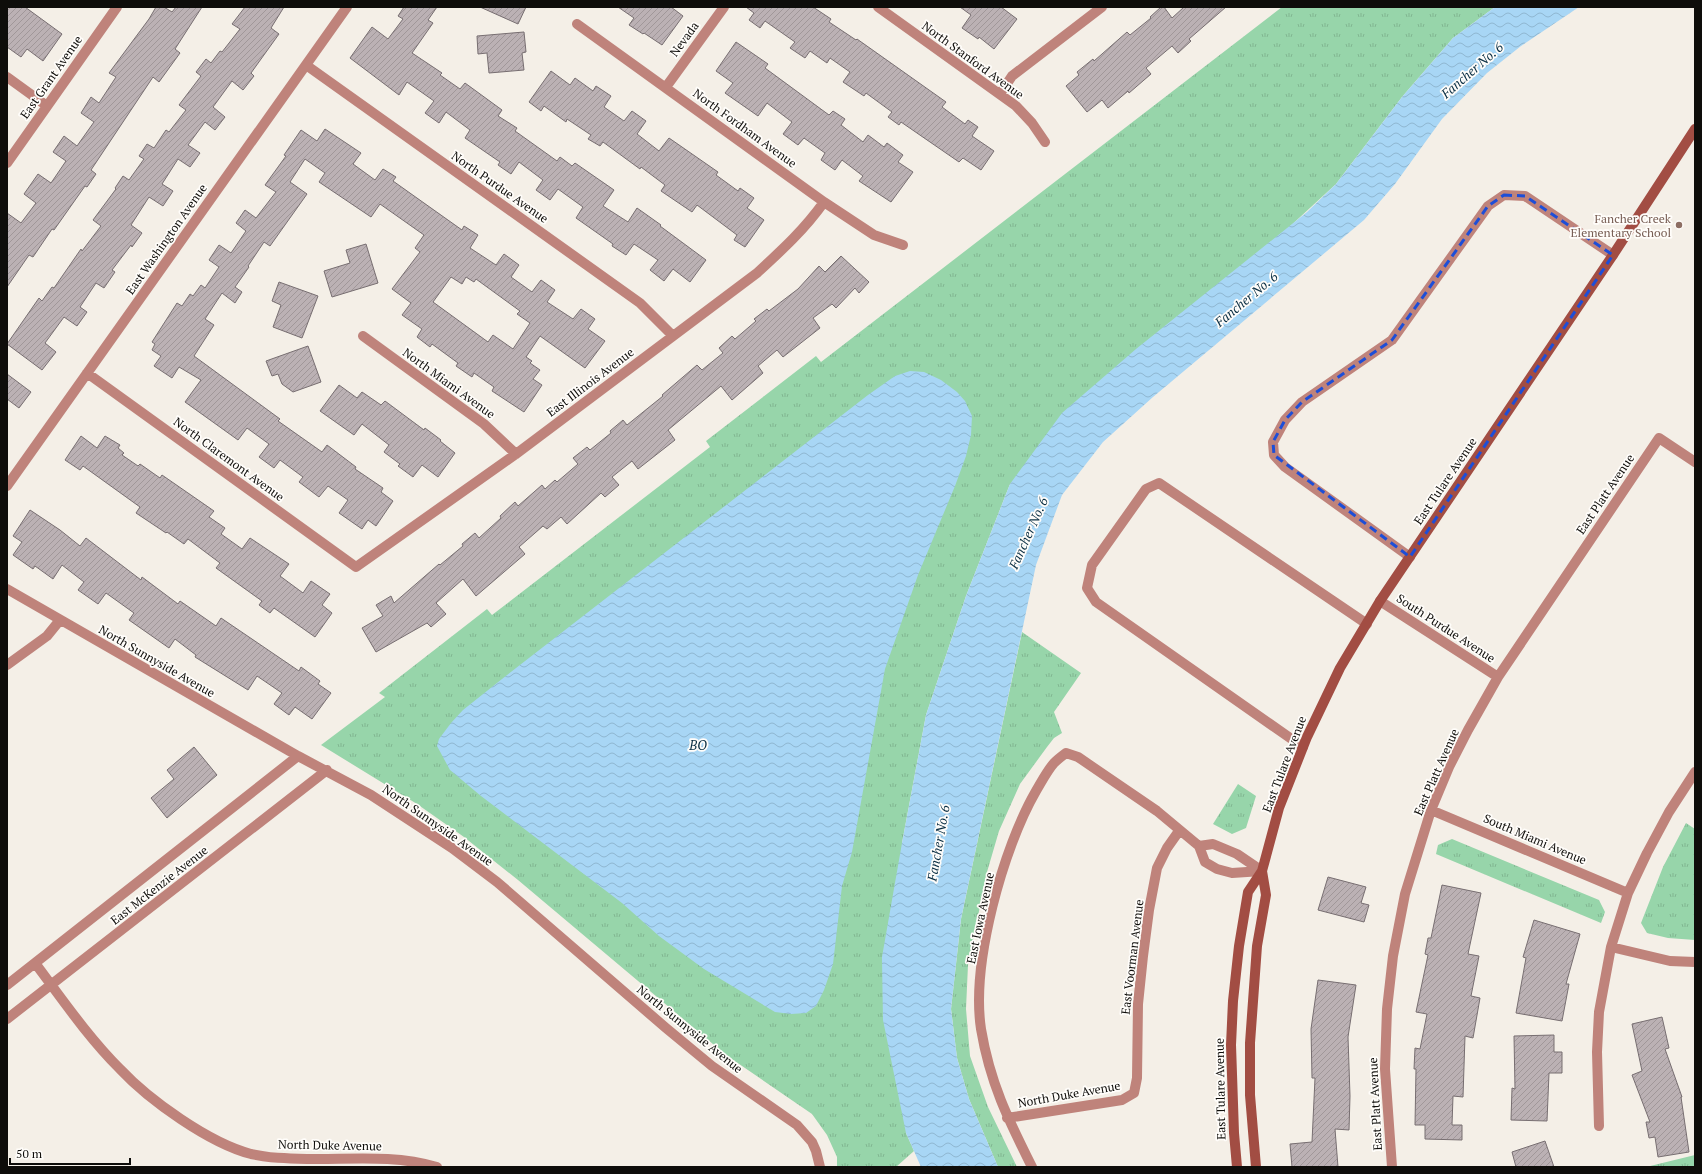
<svg xmlns="http://www.w3.org/2000/svg" width="1702" height="1174" font-family="'PT Serif',serif">
  <defs>
    <pattern id="grass-tufts" width="24" height="20" patternUnits="userSpaceOnUse"><rect width="24" height="20" fill="#97d5aa"/><path d="M3 7l-1-3M5 7V3M7 7l1-3M15 17l-1-3M17 17v-4M19 17l1-3" fill="none" stroke="#81b691"/></pattern>
    <pattern id="water-waves" width="16" height="10" patternUnits="userSpaceOnUse"><rect width="16" height="10" fill="#a8d6f5"/><path d="M0 5q4-4 8 0t8 0" fill="none" stroke="#8fb6d1"/></pattern>
    <pattern id="building-hatch" width="6" height="6" patternUnits="userSpaceOnUse"><rect width="6" height="6" fill="#bbb1b4"/><path d="M-1 1l2-2M0 6l6-6M5 7l2-2" fill="none" stroke="#a09799"/></pattern>
  </defs>
  <rect width="100%" height="100%" fill="#f4efe7"/>
  <path fill="url(#grass-tufts)" d="M1282,7H1495L1453,38L1402,97L1336,184L1010,484L966,596L926,715L902,843L906,1133L914,1151L896,1167H837V1157L827,1135L812,1114L726,1055L518,880L464,837L417,804L321,745L385,697L379,693L487,609L492,615L710,447L706,441L816,356L821,362Z
    M1022,632L1081,673L1054,712L1062,733L1054,738L1047,747L1020,784L999,831L987,872L968,965L966,1009L970,1056L988,1107L1017,1167H998L969,1099L957,1058L951,1009L961,919Z
    M1238,784L1256,796L1246,828L1232,834L1213,824Z
    M1686,823L1695,829V940L1668,938L1647,933L1641,923L1663,867Z
    M1452,839L1599,900L1605,912L1601,923L1436,854L1438,845Z
    M1695,1155V1167H1646Z"/>
  <path fill="url(#water-waves)" d="M1495,7H1579L1521,46L1487,73L1442,119L1395,184L1364,220L1153,397L1103,442L1062,495L1036,565L961,919L951,1009L957,1058L969,1099L998,1167H921L906,1133L883,1020L882,957L902,843L926,715L966,596L1010,484L1062,413L1136,349L1307,212L1336,184L1402,97L1453,38Z
    M910,371L924,372L941,380L957,392L965,401L972,416L971,435L966,456L955,486L918,575L885,669L852,852L842,886L833,964L824,990L816,1006L806,1013L791,1014L775,1012L704,969L659,936L622,903L481,796L450,770L437,746L439,739L451,723L463,710L502,679L868,395L895,376Z"/>
  <path fill="url(#building-hatch)" stroke="#776e71" fill-rule="evenodd" d="M7,7H25L62,34L43,61L27,49L21,57L7,47Z
    M156,7H164L172,12L176,7H202L175,49L180,53L159,82L153,77L91,170L96,174L87,187L85,186L54,230L52,229L33,257L29,255L7,287V213L21,223L36,203L24,194L38,174L51,183L66,161L53,152L64,136L77,146L94,122L81,113L91,97L99,103L116,77L109,73L149,19Z
    M245,7H284L271,28L279,34L251,73L254,76L243,90L232,81L213,107L225,117L215,130L205,122L188,145L200,153L190,167L178,159L162,184L173,191L163,206L149,197L131,225L142,233L132,247L131,245L112,270L115,272L104,288L96,283L80,307L87,312L77,326L64,317L45,343L56,352L42,370L7,344L39,298L42,301L52,287L54,288L81,249L82,251L101,226L93,220L116,189L115,188L123,176L129,180L144,159L139,156L147,144L154,148L166,130L169,132L186,110L179,105L201,76L196,72L206,59L211,63L220,51L222,52L240,29L232,24Z
    M404,7H437L428,20L433,23L412,53L442,73L440,75L460,89L465,83L502,110L498,116L517,128L515,131L557,161L560,157L572,166L575,163L614,190L603,206L628,222L637,208L661,225L660,226L706,260L690,282L673,269L664,281L650,270L658,260L634,244L626,255L612,246L613,244L576,218L583,207L558,189L550,200L536,190L543,180L519,162L511,174L498,165L500,162L465,138L470,130L446,112L439,123L425,113L434,101L407,82L399,95L350,58L372,27L388,39L403,19L398,16Z
    M480,7H526L518,24Z
    M618,7H671L683,16L662,45L644,33L643,34L629,25L634,18Z
    M746,7H813L831,19L829,22L856,40L857,39L946,102L942,107L965,124L968,120L978,127L972,136L994,151L981,170L963,158L959,162L901,122L899,125L888,117L892,112L866,93L864,96L843,82L850,72L830,58L827,63L810,51L805,58L790,48L795,42L765,21L760,28L749,20L754,13Z
    M960,7H1001L1017,19L994,49L979,37L978,39L962,28L971,15Z
    M1161,7H1164L1172,18L1184,7H1226L1189,39L1191,41L1178,53L1172,46L1146,68L1151,74L1129,93L1128,91L1108,108L1102,100L1087,112L1066,86L1079,75L1077,72L1093,59L1094,61L1127,32L1130,35L1151,18L1150,17Z
    M524,32L526,52L522,53L524,70L489,73L487,53L478,54L477,36Z
    M736,42L768,64L765,68L829,115L833,111L845,119L841,125L863,142L868,135L884,147L887,143L903,155L898,162L913,172L891,202L859,181L863,176L842,160L835,170L821,160L825,153L804,138L798,145L783,134L792,122L767,103L758,116L725,93L733,83L716,71Z
    M551,71L570,85L575,78L593,91L596,86L611,96L604,107L624,121L632,111L646,121L637,134L659,151L669,138L718,172L716,175L738,191L740,188L754,198L747,208L764,220L745,247L734,240L737,235L697,205L692,212L661,191L665,185L641,167L640,169L603,142L600,146L588,139L591,135L567,119L566,122L544,106L541,111L529,102Z
    M325,129L361,153L353,164L375,180L383,169L396,177L393,181L462,230L464,226L478,235L470,248L496,265L504,254L519,265L511,277L532,292L541,280L555,290L547,302L573,319L581,309L595,319L588,329L605,341L585,368L540,336L526,357L532,361L530,363L540,370L533,379L542,385L524,412L492,391L494,387L474,373L472,377L456,366L458,363L432,344L430,347L417,337L422,329L402,315L411,303L392,289L420,252L415,248L424,235L380,204L371,217L319,182L325,173L305,159L290,182L307,194L270,246L264,242L248,266L249,267L235,287L242,292L235,303L222,293L205,319L214,325L194,356L280,419L278,421L322,452L327,445L356,467L355,469L383,488L381,492L393,501L376,526L368,520L362,529L339,513L348,500L328,486L319,497L299,482L303,477L280,460L274,468L259,457L269,444L247,428L238,440L185,402L201,380L179,367L172,378L154,366L161,356L152,350L155,344L152,342L177,303L182,306L190,294L193,296L201,285L205,288L219,267L209,260L219,245L231,253L246,231L236,223L245,210L256,218L276,192L265,185L286,156L284,155L301,130L317,141ZM451,277L462,284L466,277L474,282L476,279L520,311L517,314L530,323L513,349L493,335L488,342L433,302Z
    M366,244L378,283L332,297L324,271L350,263L346,250Z
    M841,256L869,282L859,293L855,288L836,308L832,304L813,318L820,328L783,357L777,350L758,366L763,373L732,400L721,386L668,430L675,440L638,469L632,461L612,477L619,485L605,497L601,493L567,524L561,517L547,529L543,526L519,547L525,554L476,596L463,579L436,603L446,614L431,627L427,623L376,652L362,628L383,616L376,605L391,596L394,603L439,564L440,565L463,546L462,544L475,533L479,538L501,518L500,516L515,502L518,506L542,485L545,489L555,480L557,482L578,464L573,458L587,447L590,450L611,433L610,431L623,420L627,425L663,396L662,395L697,365L702,370L723,353L719,348L732,336L735,339L756,321L754,319L767,309L769,311L798,289L819,266L825,272Z
    M279,282L318,296L302,338L273,327L281,305L272,301Z
    M308,346L321,382L293,392L282,384L278,374L272,376L266,361Z
    M7,374L31,392L19,408L7,399Z
    M339,385L357,398L362,392L381,405L385,401L424,430L425,428L441,440L440,441L455,453L438,477L422,465L413,477L398,466L400,464L384,452L389,445L362,424L354,435L320,411Z
    M81,436L97,448L105,436L120,445L118,448L124,453L122,455L138,466L140,464L160,478L162,475L214,511L209,517L225,528L221,534L242,549L250,538L289,564L280,576L303,593L311,581L330,594L322,605L332,613L315,637L274,608L270,613L259,605L262,601L216,568L220,563L188,539L184,544L167,532L166,533L136,513L140,507L83,466L80,470L65,460Z
    M30,510L60,530L80,546L86,538L141,580L142,577L178,604L180,601L216,626L221,618L299,671L301,667L320,681L318,684L331,693L312,719L295,707L289,715L274,704L282,693L257,676L248,690L195,657L196,655L175,639L169,648L129,620L134,613L106,593L98,604L78,590L84,582L62,565L53,579L35,566L33,569L13,555L22,542L13,536Z
    M194,747L217,775L167,818L151,798L174,779L167,770Z
    M1328,877L1366,887L1361,903L1369,905L1364,922L1318,910Z
    M1442,885L1481,893L1468,954L1479,956L1471,996L1480,998L1473,1038L1465,1036L1463,1097L1453,1096L1452,1125H1462V1140L1425,1139V1125H1415L1416,1069H1414L1415,1048L1420,1049L1427,1014L1416,1012L1428,955L1425,954L1428,938H1431Z
    M1534,920L1580,934L1566,984H1569L1562,1021L1516,1013L1526,958L1523,957Z
    M1318,980L1356,985L1348,1037L1350,1096L1349,1130L1335,1129L1338,1167H1292L1290,1144L1312,1142L1315,1078H1312L1311,1029Z
    M1662,1017L1669,1048L1665,1049L1682,1097H1681L1689,1152L1658,1157L1655,1137L1649,1138L1646,1122H1650L1632,1075L1642,1071L1632,1024Z
    M1554,1035V1052H1562V1073H1549L1547,1121L1511,1120L1512,1088L1515,1089L1514,1036Z
    M1545,1141L1554,1167H1516L1512,1152Z"/>
  <g fill="none" stroke-linecap="round" stroke-linejoin="round">
    <path stroke="#bf837b" stroke-width="10" d="M878,7L1016,106L1032,123L1045,142
      M577,24L824,202L874,235L903,245
      M306,65L640,303L673,336
      M7,77L47,106
      M666,87L724,7
      M1000,94L1012,76L1102,7
      M7,163L117,7
      M363,336L484,424L516,454
      M87,373L356,567L516,454L757,273C782,250 804,230 824,202
      M7,486L347,7
      M1410,557L1285,467L1274,455L1273,442L1285,420L1302,402L1392,340L1488,206L1504,195L1525,196L1613,255
      M7,589L298,756L371,795L452,848L497,882L666,1028L712,1066L797,1125L812,1142L816,1151L820,1167
      M1380,601L1498,677
      M7,665L47,636L60,620
      M1303,747L1096,602L1087,588L1092,565L1146,489L1159,483L1367,624
      M1431,810L1628,893
      M1199,846L1213,844L1237,854L1262,871
      M1611,947L1670,961L1695,962
      M35,963C62,999 88,1037 120,1069C149,1100 209,1143 251,1154C261,1156 273,1158 284,1158C336,1162 385,1152 437,1167
      M7,985L298,756
      M7,1019L327,770
      M1007,1118L1122,1100L1134,1093L1137,1078L1138,1004L1143,956L1149,910L1157,868L1167,848L1179,831
      M1599,1126L1597,1052L1599,1012L1611,947L1628,893L1647,853L1669,812L1695,772
      M1032,1167C1008,1119 990,1083 981,1029C971,963 1003,848 1036,791C1042,781 1047,771 1054,763C1058,759 1062,756 1066,753L1078,757L1157,811L1199,846L1205,862L1217,869L1232,873L1262,871
      M1392,1167L1385,1069L1387,1009L1393,956L1405,894L1431,810L1449,767L1468,730L1498,677L1659,438L1695,462"/>
    <path stroke="#a24d43" stroke-width="10" d="M1237,1167L1234,1133L1231,1045L1233,1001L1239,946L1248,892L1262,871L1279,808L1307,737L1340,668L1380,601L1613,255L1695,129
      M1256,1167L1250,1095V1043L1257,946L1266,895L1262,871"/>
  </g>
  <path fill="none" stroke="#1d4ed8" stroke-width="3" stroke-dasharray="8 5" stroke-linejoin="round" d="M1504,195L1525,196L1613,255L1410,557L1274,455L1273,442L1285,420L1302,402L1392,340L1488,206Z"/>
  <circle fill="#8d6e63" stroke="#fffdfa" stroke-width="1.5" cx="1679" cy="225" r="4"/>
  <g text-anchor="middle" dominant-baseline="central" stroke-width="3.5" stroke-linejoin="round" paint-order="stroke">
    <g font-size="12" fill="#0e0d0a" stroke="#fffdfa">
      <text transform="translate(684 39) rotate(-54)">Nevada</text>
      <text transform="translate(973 60) rotate(36)">North Stanford Avenue</text>
      <text transform="translate(51 77) rotate(-55)">East Grant Avenue</text>
      <text transform="translate(745 128) rotate(36)">North Fordham Avenue</text>
      <text transform="translate(500 187) rotate(35)">North Purdue Avenue</text>
      <text transform="translate(166 239) rotate(-55)">East Washington Avenue</text>
      <text transform="translate(590 382) rotate(-37)">East Illinois Avenue</text>
      <text transform="translate(449 383) rotate(36)">North Miami Avenue</text>
      <text transform="translate(229 459) rotate(36)">North Claremont Avenue</text>
      <text transform="translate(1445 481) rotate(-56)">East Tulare Avenue</text>
      <text transform="translate(1605 494) rotate(-56)">East Platt Avenue</text>
      <text transform="translate(1446 628) rotate(33)">South Purdue Avenue</text>
      <text transform="translate(157 661) rotate(30)">North Sunnyside Avenue</text>
      <text transform="translate(1284 764) rotate(-69)">East Tulare Avenue</text>
      <text transform="translate(1436 772) rotate(-66)">East Platt Avenue</text>
      <text transform="translate(438 825) rotate(35)">North Sunnyside Avenue</text>
      <text transform="translate(1535 839) rotate(23)">South Miami Avenue</text>
      <text transform="translate(159 885) rotate(-38)">East McKenzie Avenue</text>
      <text transform="translate(980 918) rotate(-78)">East Iowa Avenue</text>
      <text transform="translate(1132 957) rotate(-83)">East Voorman Avenue</text>
      <text transform="translate(690 1029) rotate(39)">North Sunnyside Avenue</text>
      <text transform="translate(1220 1089) rotate(-91)">East Tulare Avenue</text>
      <text transform="translate(1069 1094) rotate(-10)">North Duke Avenue</text>
      <text transform="translate(1375 1104) rotate(-93)">East Platt Avenue</text>
      <text transform="translate(330 1145) rotate(1)">North Duke Avenue</text>
    </g>
    <g font-size="12" fill="#785e54" stroke="#fffdfa" text-anchor="end">
      <text x="1671" y="218">Fancher Creek<tspan x="1671" dy="14">Elementary School</tspan></text>
    </g>
    <g font-size="13" font-style="italic" fill="#082d42" stroke="#fffdfa">
      <text transform="translate(1472 70) rotate(-41)">Fancher No. 6</text>
      <text transform="translate(1246 299) rotate(-40)">Fancher No. 6</text>
      <text transform="translate(1028 533) rotate(-66)">Fancher No. 6</text>
      <text x="698" y="745">BO</text>
      <text transform="translate(938 843) rotate(-80)">Fancher No. 6</text>
    </g>
  </g>
  <rect width="1702" height="1174" fill="none" stroke="#0e0d0a" stroke-width="16"/>
  <path d="M10 1158v6h120v-6" fill="none" stroke="#0e0d0a" stroke-width="2"/>
  <text x="16" y="1158" font-size="12" fill="#0e0d0a" stroke="#fffdfa" stroke-width="3" paint-order="stroke">50 m</text>
</svg>
